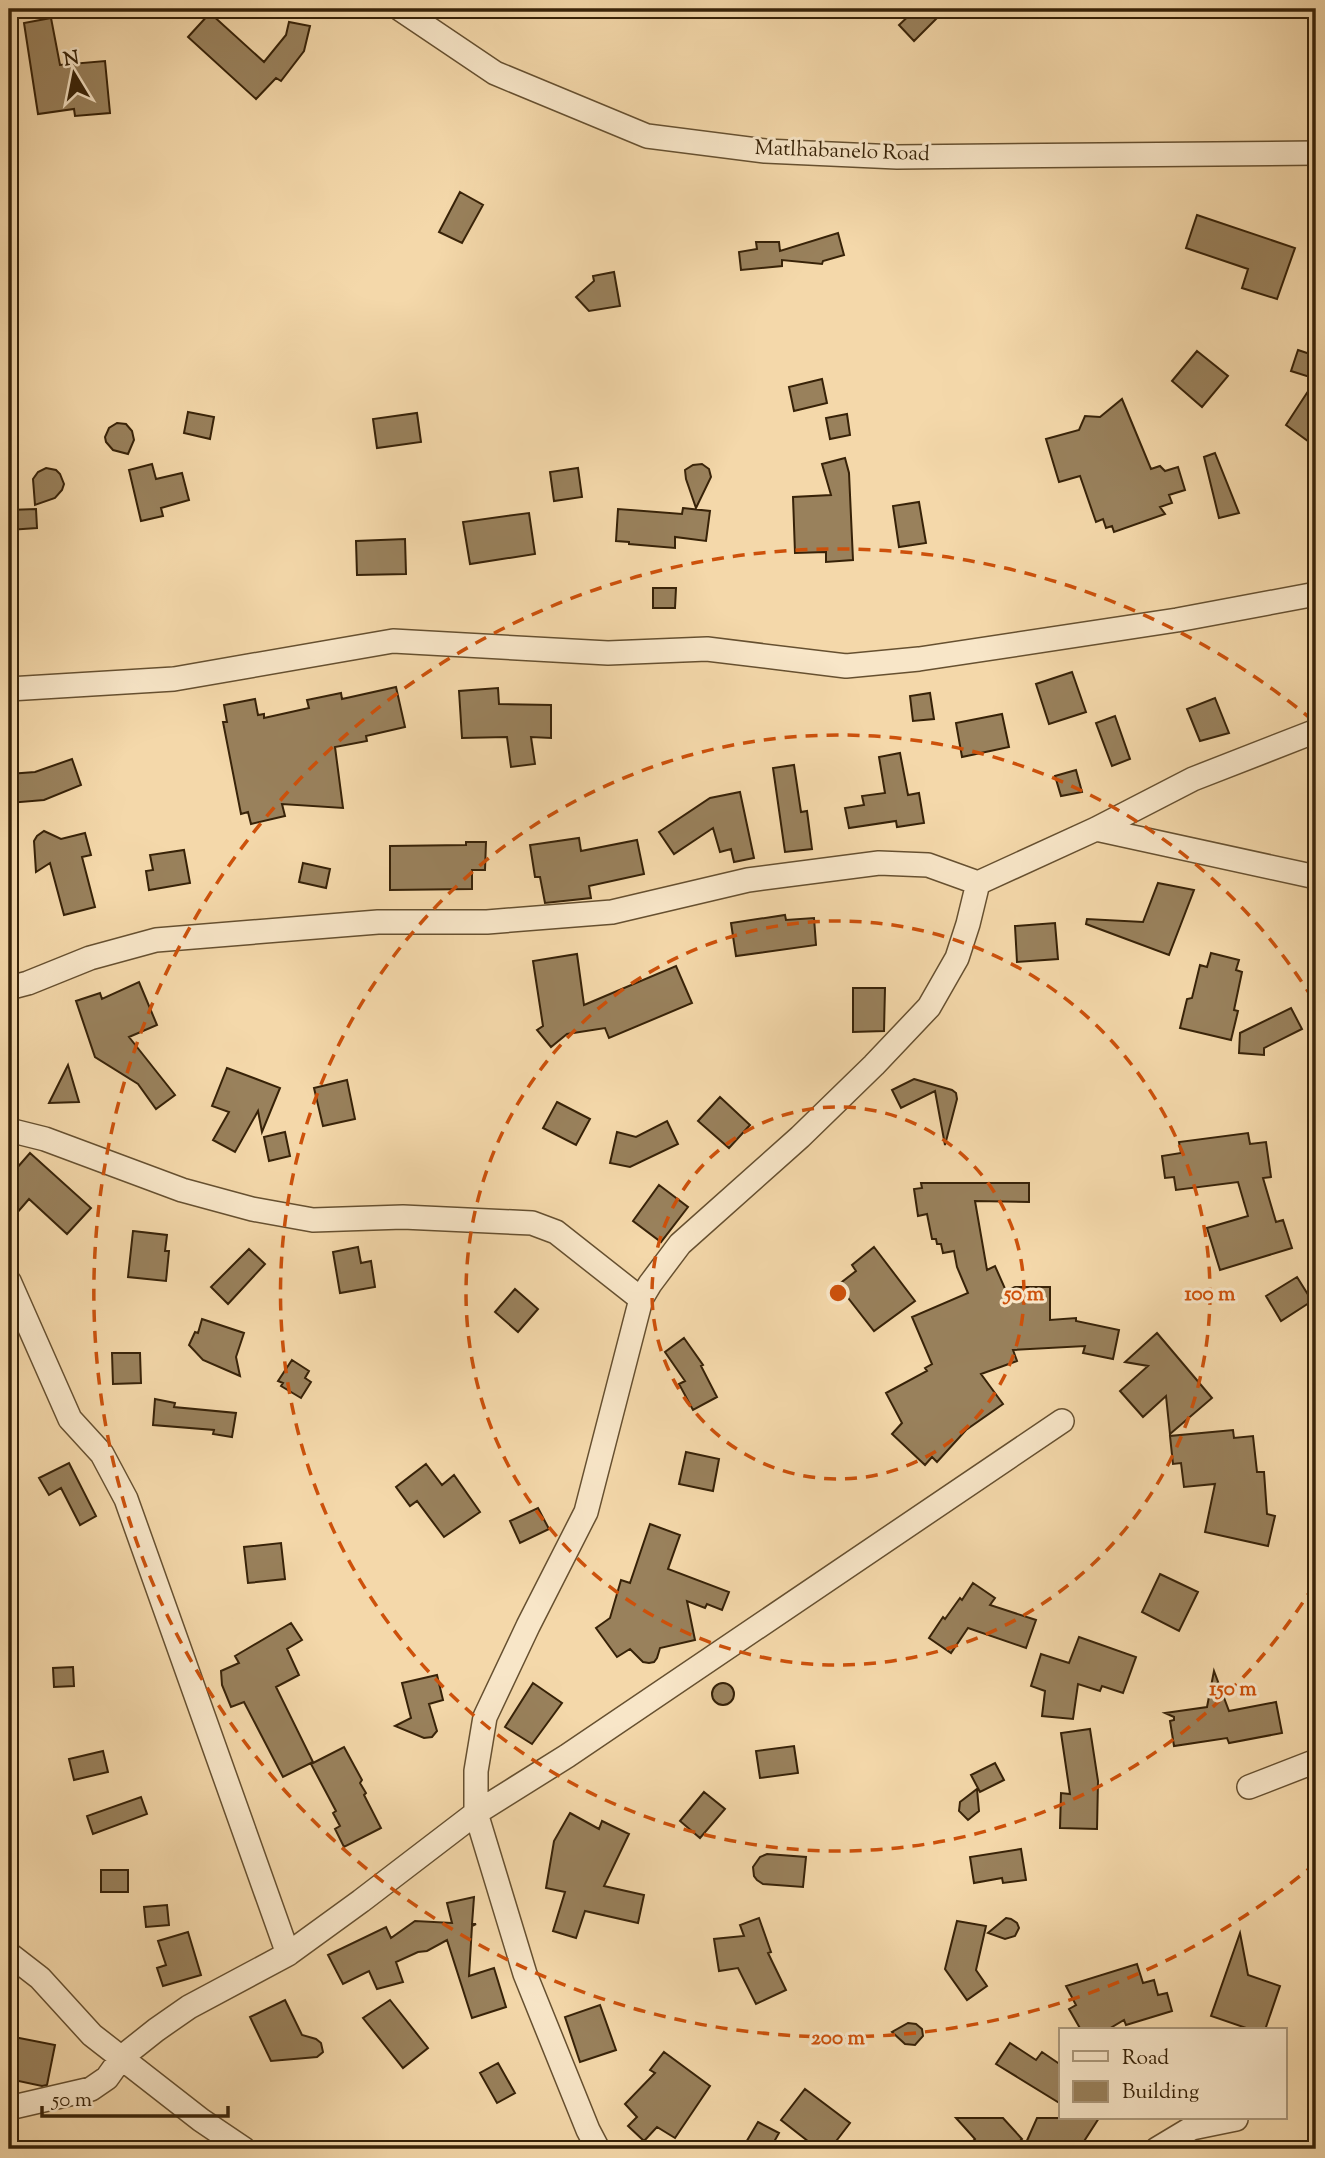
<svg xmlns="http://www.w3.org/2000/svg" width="1325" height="2158" font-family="'Sorts Mill Goudy',serif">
  <rect width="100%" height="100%" fill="#f4d8aa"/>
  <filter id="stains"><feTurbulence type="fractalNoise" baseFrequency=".00286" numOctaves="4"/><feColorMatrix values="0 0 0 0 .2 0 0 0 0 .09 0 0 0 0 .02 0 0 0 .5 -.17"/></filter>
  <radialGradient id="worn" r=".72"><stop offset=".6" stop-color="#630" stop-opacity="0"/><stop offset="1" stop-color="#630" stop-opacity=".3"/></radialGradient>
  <path fill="#99815c" stroke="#372208" stroke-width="2" d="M916,9H946L914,41L899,25Z
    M210,13L264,62L286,35L289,22L310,26L304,51L281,81L276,78L256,99L188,37Z
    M51,18L60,65L105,61L110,113L75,116L74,109L38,114L24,23Z
    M460,192L483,205L462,243L439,232Z
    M1197,215L1295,248L1277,299L1242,288L1248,269L1186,248Z
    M838,233L844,255L823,261L822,264L782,260V266L741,270L739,252L757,249L756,242H779L780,251Z
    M614,272L620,306L589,311L576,297L594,281L593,276Z
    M1298,350L1316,356V379L1291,371Z
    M1197,351L1228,376L1202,407L1172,381Z
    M822,379L827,403L794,411L789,387Z
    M1316,379V447L1286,425Z
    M1122,399L1151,469L1160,466L1165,471L1178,467L1185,490L1169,495L1172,503L1160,507L1165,514L1114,532L1112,526L1106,528L1103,519L1096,522L1080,476L1059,482L1046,439L1079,430L1085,416L1100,417Z
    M188,412L214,417L210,439L184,433Z
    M417,413L421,442L377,448L373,419Z
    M847,414L850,435L830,439L826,418Z
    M117,423L126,424L132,431L134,440L128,454L113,450L106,442L105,437L109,428Z
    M1215,453L1239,513L1219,518L1204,457Z
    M845,458L849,473L853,560L826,562V552L795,553L793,497L831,495L822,464Z
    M152,464L156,479L182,473L189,500L161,508L163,516L141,521L129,470Z
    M702,464L709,469L711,477L696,508L686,479L685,470L693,465Z
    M46,468L56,470L60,474L64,484L62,490L55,498L35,505L33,479L38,472Z
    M578,468L582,497L554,501L550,472Z
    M919,502L926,543L899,547L893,506Z
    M683,508L710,511L706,541L675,537V548L629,544V542L616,541L618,509L682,514Z
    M36,509L37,528L9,530V510Z
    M529,513L535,554L470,564L463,522Z
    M405,539L406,574L357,575L356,541Z
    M653,588H676L675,608H653Z
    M1072,672L1086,712L1049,724L1036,684Z
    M396,687L405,727L366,736L367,741L335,747L343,808L282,804L285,816L251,824L248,812L241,814L223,722H227L224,705L255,699L258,715L264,714V718L309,708L307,700L341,693L342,699Z
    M498,688L499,704L551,705V738L531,737L535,764L511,767L507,737L462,738L459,691Z
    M930,693L934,719L913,721L910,696Z
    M1215,698L1229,733L1200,741L1187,709Z
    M1002,714L1009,747L962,757L956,723Z
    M1115,716L1130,759L1112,766L1096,723Z
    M900,753L908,795L919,793L924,823L897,827L896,821L849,828L845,808L864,805L862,796L885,793L879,757Z
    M72,759L81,785L44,800L9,803V774L35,772Z
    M794,765L801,812L807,811L812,849L785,852L773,768Z
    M1076,770L1082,792L1061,796L1055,776Z
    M740,792L754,858L734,862L731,849L720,852L713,828L674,854L659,832L710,798Z
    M44,831L61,839L85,833L91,855L82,857L95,907L64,915L50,863L36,872L34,841L37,836Z
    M579,838L581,851L637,840L644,874L589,886L591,898L545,903L540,877H535L530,845Z
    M466,842H486L485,870H472V889L390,890V846L466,845Z
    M184,850L190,883L149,890L146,871L153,870L150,855Z
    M303,863L330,869L326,888L299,882Z
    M1158,883L1194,890L1169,955L1086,924L1087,919L1143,922Z
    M785,915L786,920L814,918L816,945L736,956L731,923Z
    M1055,923L1058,959L1017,962L1015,926Z
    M1211,953L1239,960L1236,970L1242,972L1234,1010L1238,1011L1231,1040L1180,1028L1187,999L1192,998L1200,965L1207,967Z
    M577,954L584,1005L676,966L692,1003L609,1038L605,1028L567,1034L551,1047L537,1030L543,1026L533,961Z
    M139,982L157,1025L129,1037L175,1095L156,1109L138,1084L95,1057L76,1001L100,993L102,999Z
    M853,988H885L884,1031L853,1032Z
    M1291,1008L1302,1029L1264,1048V1055L1239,1053L1240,1033Z
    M68,1065L79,1102L49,1103Z
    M227,1068L280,1088L262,1132L258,1111L235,1152L213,1140L229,1112L212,1106Z
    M914,1079L952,1090L956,1093L957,1099L945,1145L935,1091L901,1108L892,1090Z
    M347,1080L355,1119L323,1126L314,1088Z
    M720,1097L750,1125L729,1148L698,1121Z
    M557,1102L590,1119L576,1145L543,1128Z
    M667,1121L678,1144L630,1167L610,1163L617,1132L636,1137Z
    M285,1132L290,1156L269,1161L264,1137Z
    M1248,1133L1250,1144L1266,1142L1271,1177L1263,1178L1276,1222L1283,1220L1292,1248L1220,1270L1207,1228L1248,1216L1238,1182L1176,1190L1174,1177L1165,1178L1162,1156L1181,1153L1179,1142Z
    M30,1153L91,1208L67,1234L29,1199L9,1222V1177Z
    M921,1183H1029V1202L975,1201L987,1270L995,1266L1006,1291L1015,1287H1050V1320L1076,1318V1321L1119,1330L1113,1359L1083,1353L1085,1346L1013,1350L1017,1361L981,1374L1003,1404L966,1430L937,1462L932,1457L925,1465L892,1434L902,1423L886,1393L927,1371L925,1368L932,1364L912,1317L968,1293L957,1267L954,1251L943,1253L941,1244H937L936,1239H932L927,1214L918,1216L914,1189L922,1188Z
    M659,1185L688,1207L661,1242L633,1221Z
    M133,1231L167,1235L165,1251H169L166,1281L128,1277Z
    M358,1247L361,1263L371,1261L375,1287L340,1293L333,1252Z
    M874,1247L915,1301L874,1331L838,1285L856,1271L852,1265Z
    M249,1249L265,1264L228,1304L211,1287Z
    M1297,1277L1312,1301L1281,1321L1266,1296Z
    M515,1289L538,1309L518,1332L495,1312Z
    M202,1319L244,1333L236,1357L240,1376L203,1360L189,1345L195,1332L198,1333Z
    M1157,1333L1212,1398L1170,1434L1166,1396L1143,1417L1120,1391L1148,1366L1125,1362Z
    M684,1338L703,1365L701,1366L717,1397L693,1410L679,1384L685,1381L665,1352Z
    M112,1353H140L141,1383L113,1384Z
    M292,1360L309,1371L305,1378L311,1382L301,1398L281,1386L283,1383L278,1381Z
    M155,1399L175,1403L174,1407L236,1413L232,1437L213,1434L214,1430L153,1425Z
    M1233,1430L1234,1438L1253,1436L1257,1472H1264L1267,1514L1275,1516L1268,1546L1205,1532L1215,1484L1184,1487L1181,1463L1173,1464L1170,1436Z
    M686,1452L719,1459L713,1491L679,1484Z
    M69,1463L96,1516L80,1525L61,1488L49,1495L39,1478Z
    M426,1464L442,1485L454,1475L480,1512L444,1537L417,1501L410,1506L396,1487Z
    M538,1508L549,1529L520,1543L510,1521Z
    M650,1524L680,1535L668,1569L729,1592L722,1610L707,1604L705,1608L687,1601L695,1640L660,1648L657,1658L654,1662L649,1663L643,1662L630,1649L617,1657L596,1628L610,1618L621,1580L630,1583Z
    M281,1543L285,1579L248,1583L244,1547Z
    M1160,1574L1198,1592L1179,1631L1142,1612Z
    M973,1583L995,1598L990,1605L1036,1620L1026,1648L968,1628L951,1653L929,1638L943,1617L945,1619L960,1598L962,1600Z
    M291,1623L302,1640L287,1649L299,1675L276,1687L313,1762L283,1777L244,1702L231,1707L222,1685L221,1671L239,1663L235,1656Z
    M1079,1637L1136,1657L1123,1693L1102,1686L1100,1691L1078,1684L1073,1719L1042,1716L1045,1691L1031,1686L1041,1654L1069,1663Z
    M73,1667L74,1686L54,1687L53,1668Z
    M1214,1671L1229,1711L1276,1702L1282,1733L1229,1743L1227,1738L1174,1746L1170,1721L1174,1720V1717L1165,1713L1207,1707Z
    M437,1675L443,1700L429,1704L437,1731L432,1737L424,1738L395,1726L411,1718L402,1683Z
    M533,1683L562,1703L532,1744L505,1727Z
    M712 1694a11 11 0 1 1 22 0a11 11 0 1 1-22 0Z
    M1090,1729L1098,1781L1097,1829L1060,1828L1061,1793L1070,1794L1061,1733Z
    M794,1746L798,1773L760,1778L756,1751Z
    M344,1747L362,1780L360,1783L366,1793L364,1795L381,1828L344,1847L335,1829L340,1826L333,1813L336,1811L311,1764Z
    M103,1751L108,1772L74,1780L69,1759Z
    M995,1763L1004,1780L980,1792L971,1775Z
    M977,1789L979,1811L968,1820L959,1811L960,1802Z
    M704,1792L725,1809L700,1838L680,1821Z
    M141,1797L147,1814L93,1834L87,1816Z
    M570,1813L599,1829L602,1821L629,1834L604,1886L644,1895L638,1923L585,1911L576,1938L553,1931L565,1892L546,1888L554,1841Z
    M1021,1849L1026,1880L1003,1883L1002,1878L974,1883L970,1857Z
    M767,1854L806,1857L803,1887L763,1884L757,1880L754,1876L753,1867L760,1857Z
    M101,1870H128V1892H101Z
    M474,1897L472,1924H476L472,1926L469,1976L494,1968L506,2007L472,2018L447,1940L427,1951L418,1952L396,1962L403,1982L377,1989L369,1971L343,1984L328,1955L386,1927L391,1938L415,1921L452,1923L447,1903Z
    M167,1905L169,1925L146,1927L144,1907Z
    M759,1918L771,1952L768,1953L786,1990L756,2004L738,1968L719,1971L714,1939L744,1936L740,1925Z
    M1006,1918L1011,1919L1017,1923L1019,1928L1015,1936L1005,1939L988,1933Z
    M957,1921L986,1926L976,1970L987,1986L967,2000L945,1969Z
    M188,1932L201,1975L163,1986L157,1968L166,1965L158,1941Z
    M1240,1933L1248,1975L1280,1986L1265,2030H1252L1211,2016Z
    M1137,1964L1143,1983L1154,1980L1158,1995L1167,1993L1172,2011L1126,2025L1124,2020L1107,2030H1081L1069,2009L1076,2005L1066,1986Z
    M285,2000L302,2035L316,2039L321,2043L323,2052L317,2057L271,2061L250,2017Z
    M390,2000L428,2048L403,2068L363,2018Z
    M600,2005L616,2050L580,2062L565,2017Z
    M908,2023L916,2024L922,2029L923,2036L915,2045L905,2044L892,2032Z
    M9,2036L55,2045L47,2085L42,2086L9,2079Z
    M1010,2043L1036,2060L1042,2052L1061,2065V2104L996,2064Z
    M664,2052L710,2086L675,2138L657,2127L644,2141L628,2126L637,2117L625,2104L655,2073L650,2070Z
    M498,2063L515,2093L497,2103L480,2073Z
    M805,2089L850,2123L830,2149H818L781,2120Z
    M956,2118H1003L1022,2139L1012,2149H966L975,2139Z
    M1037,2118H1099L1079,2149H1036L1025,2145Z
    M758,2122L779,2133L770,2149H742Z"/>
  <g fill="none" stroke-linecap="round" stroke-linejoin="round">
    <defs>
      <path id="street" d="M400,9L495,73L647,136L765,151L897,157L1316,153
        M9,689L174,679L393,641L608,653L707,649L846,666L919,659L1177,620L1316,594
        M1096,829L1316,877
        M9,988L28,983L90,958L156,940L378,922H487L612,912L748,880L879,863L928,865L978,883
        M9,1130L45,1139L182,1190L252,1209L313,1220L403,1217L532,1223L556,1232L641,1299
        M9,1281L70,1419L102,1454L126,1499L288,1954
        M1249,1787L1316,1761
        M9,1954L40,1978L92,2035L201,2120L244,2149
        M9,2108L91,2089L107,2078L122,2057L156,2030L189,2007L288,1954L361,1901L476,1813V1771L485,1717L528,1626L586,1512L641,1299L650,1284L680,1244L800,1137L874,1065L929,1007L957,958L968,924L978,883L1096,829L1193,779L1316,731
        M598,2149L588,2130L525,1974L476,1813L567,1756L1062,1421
        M1157,2149L1192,2128L1236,2119"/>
    </defs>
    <use href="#street" stroke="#665030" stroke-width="26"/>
    <use href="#street" stroke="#f8e6c8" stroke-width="23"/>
  </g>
  <g fill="none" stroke="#cd510b" stroke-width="3.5" stroke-dasharray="12 9">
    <circle cx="838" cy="1293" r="186"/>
    <circle cx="838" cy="1293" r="372"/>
    <path d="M1314 1585A558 558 0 1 1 1314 1001"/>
    <path d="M1316 1863A744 744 0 1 1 1316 723"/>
  </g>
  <g text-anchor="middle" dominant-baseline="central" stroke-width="6" stroke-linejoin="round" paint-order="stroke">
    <g font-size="21" fill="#372208" stroke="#f8e6c8">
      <text transform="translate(842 152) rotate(2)">Matlhabanelo Road</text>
    </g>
  </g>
  <circle cx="838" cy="1293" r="10" fill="#cd510b" stroke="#f8e6c8" stroke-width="3.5"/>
  <g font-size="21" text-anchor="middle" font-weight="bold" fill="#cd510b" stroke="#f8e6c8" stroke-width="6" stroke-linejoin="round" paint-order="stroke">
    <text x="1024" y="1300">50 m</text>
    <text x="1210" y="1300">100 m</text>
    <text x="1233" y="1695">150 m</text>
    <text x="838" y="2044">200 m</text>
  </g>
  <rect width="1325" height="2158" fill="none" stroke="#f4d8aa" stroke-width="35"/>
  <rect x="10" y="10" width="1304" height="2137" fill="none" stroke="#372208" stroke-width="3.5"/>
  <rect x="18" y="18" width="1290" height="2123" fill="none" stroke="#372208" stroke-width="2"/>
  <rect x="1059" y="2028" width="228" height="91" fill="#f8e6c8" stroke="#ab987b" stroke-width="2"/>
  <rect x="1073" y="2051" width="35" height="10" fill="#f8e6c8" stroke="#ab987b" stroke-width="2"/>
  <text x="1122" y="2064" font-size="21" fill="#372208">Road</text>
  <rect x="1073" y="2081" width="35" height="21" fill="#99815c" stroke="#ab987b" stroke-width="2"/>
  <text x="1122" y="2098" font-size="21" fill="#372208">Building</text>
  <g transform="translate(74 74) rotate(350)" stroke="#f8e6c8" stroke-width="5" paint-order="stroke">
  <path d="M0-5L12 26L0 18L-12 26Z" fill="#372208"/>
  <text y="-10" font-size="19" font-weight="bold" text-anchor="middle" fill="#372208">N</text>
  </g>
  <path d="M42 2106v10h186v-10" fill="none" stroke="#372208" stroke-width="3.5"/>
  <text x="52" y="2106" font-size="21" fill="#372208" stroke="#f8e6c8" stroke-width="5" paint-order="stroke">50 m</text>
  <rect width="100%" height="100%" filter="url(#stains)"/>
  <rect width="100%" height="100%" fill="url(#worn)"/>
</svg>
